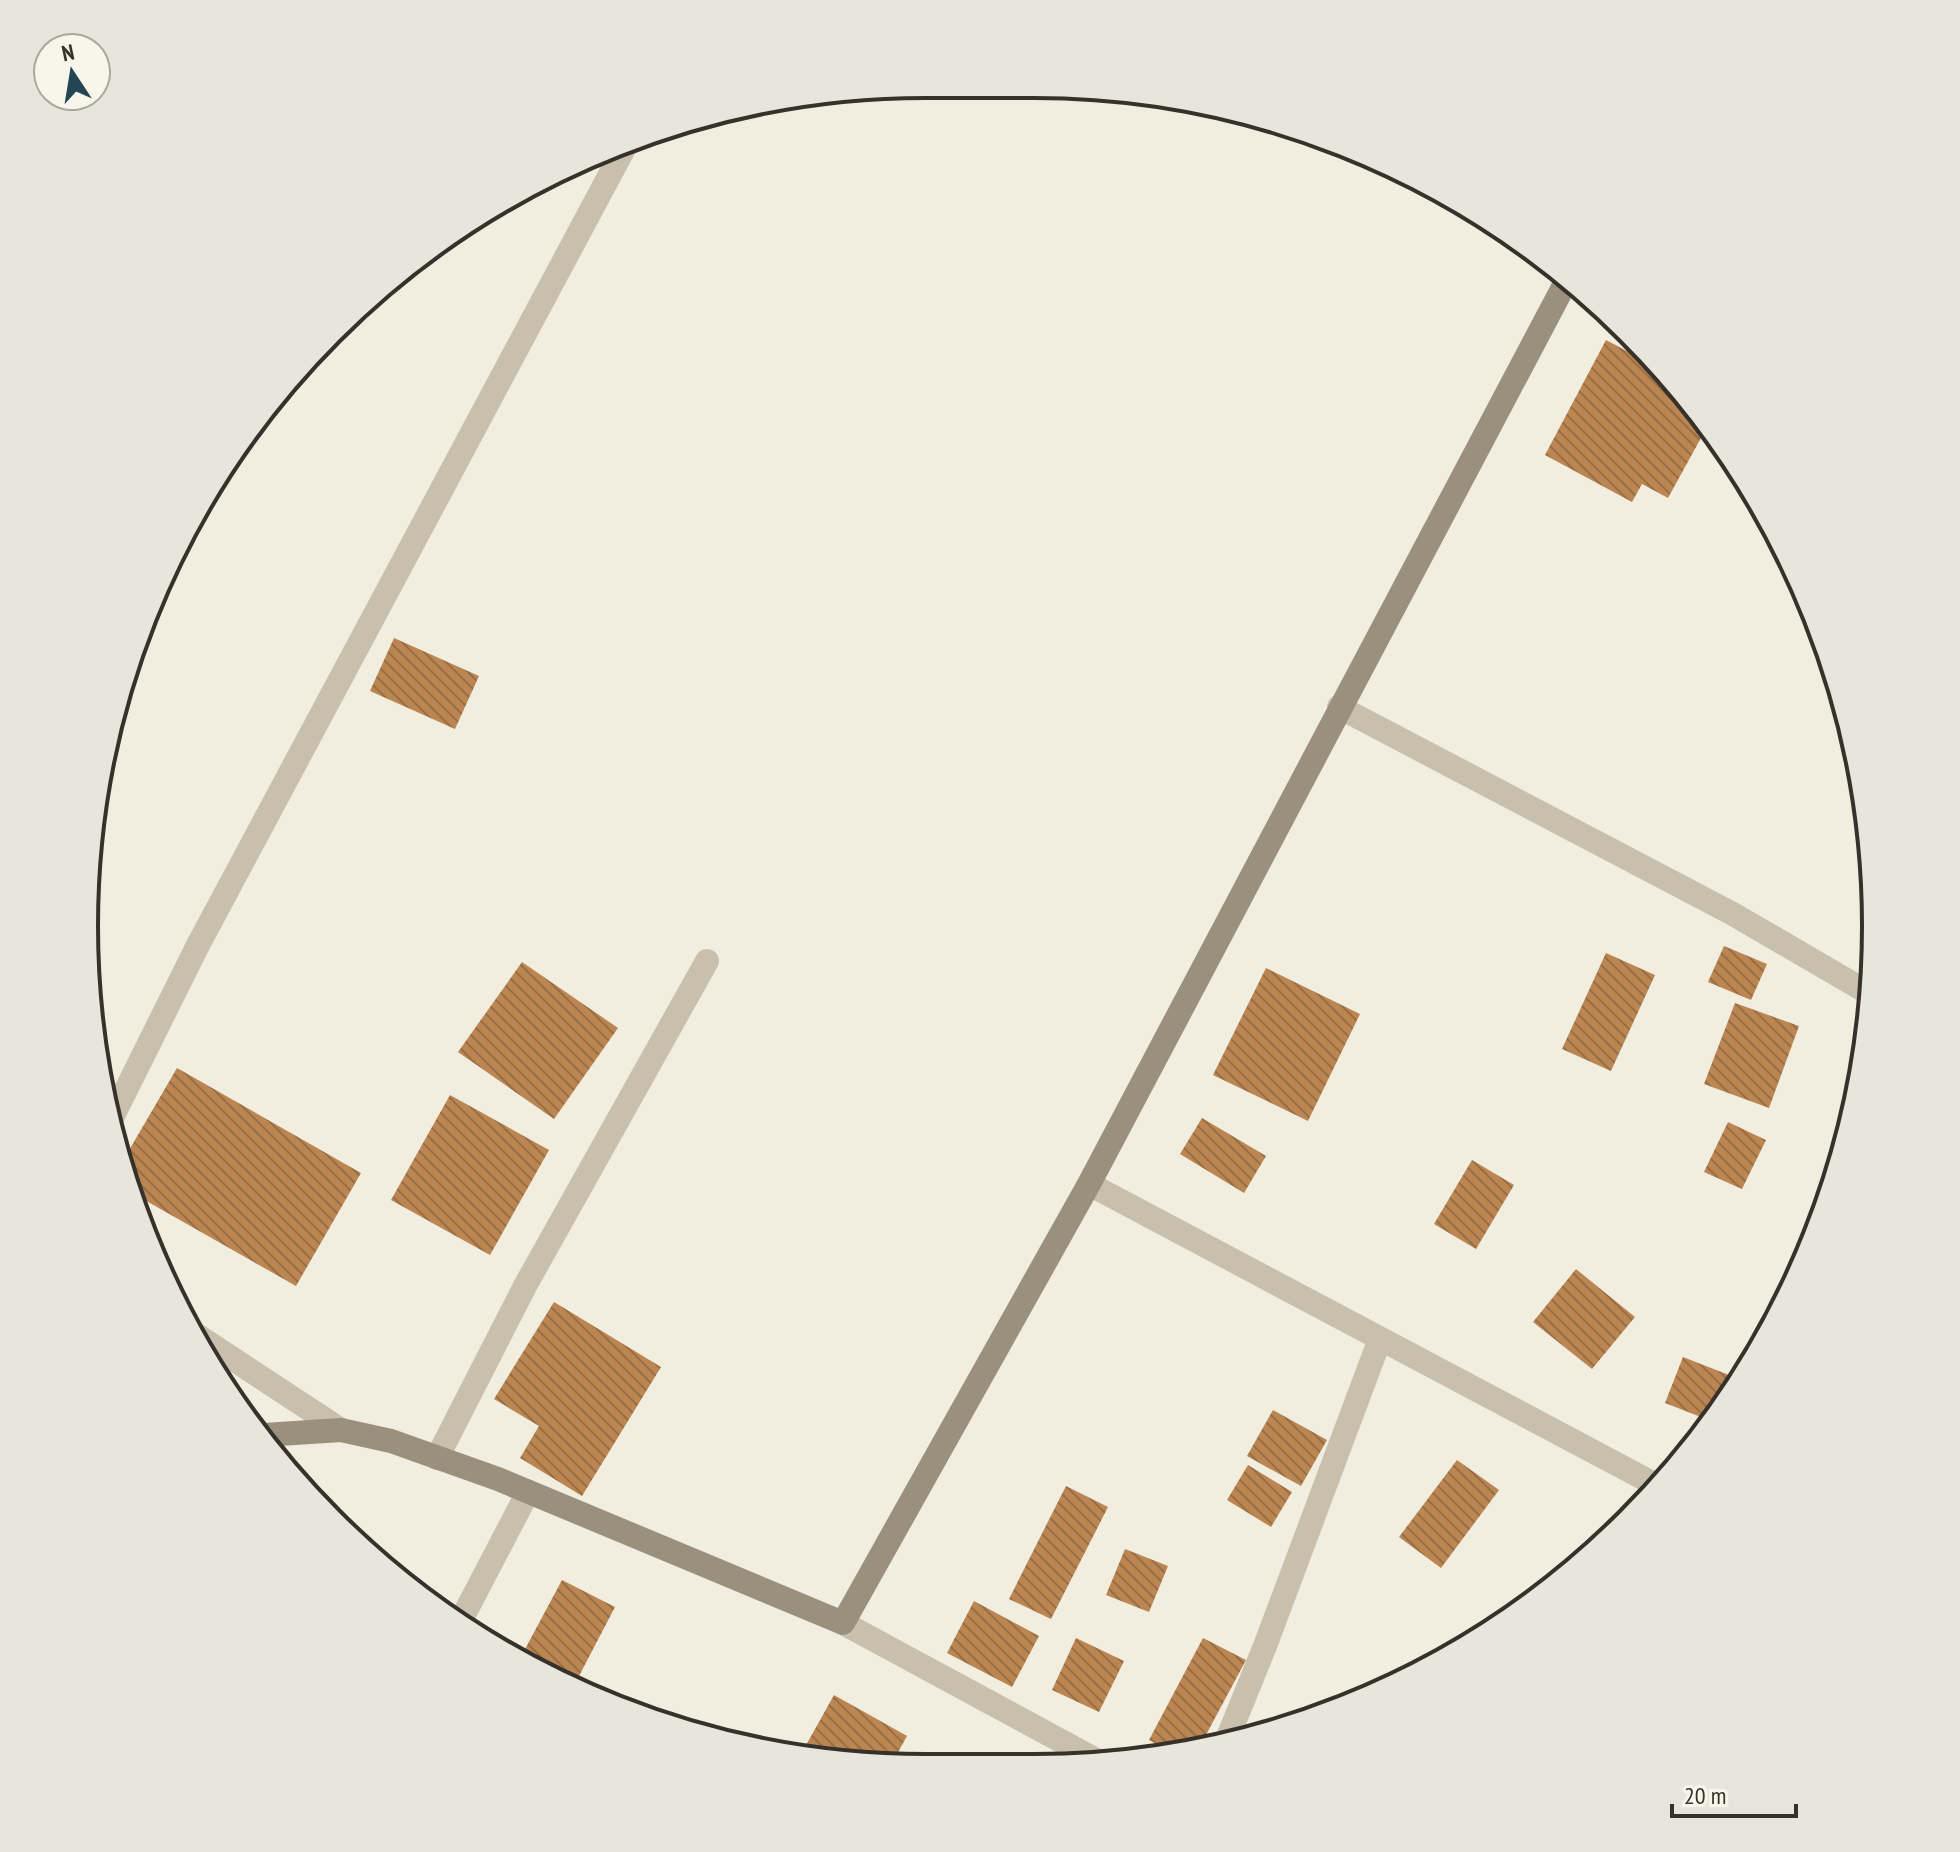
<svg xmlns="http://www.w3.org/2000/svg" width="1960" height="1852" font-family="'PT Sans Narrow',sans-serif">
  <defs>
    <pattern id="building-back-hatch" width="6" height="6" patternUnits="userSpaceOnUse" patternTransform="scale(2)"><rect width="6" height="6" fill="#bb8652"/><path d="M-1 5l2 2M0 0l6 6M5-1l2 2" fill="none" stroke="#996e44"/></pattern>
  </defs>
  <rect width="100%" height="100%" fill="#f1eddf"/>
  <path fill="url(#building-back-hatch)" d="M1606,340L1670,374L1707,427L1668,498L1642,484L1632,502L1545,455Z
    M394,638L479,676L455,729L370,691Z
    M1724,946L1767,964L1751,1000L1708,982Z
    M1606,953L1655,975L1611,1071L1562,1049Z
    M522,962L618,1028L554,1119L458,1052Z
    M1266,968L1360,1014L1308,1121L1213,1075Z
    M1735,1003L1799,1026L1769,1108L1704,1084Z
    M177,1068L361,1173L296,1286L127,1190L121,1164Z
    M450,1095L549,1150L490,1255L391,1200Z
    M1202,1118L1266,1156L1244,1193L1180,1154Z
    M1728,1122L1766,1140L1742,1189L1704,1172Z
    M1472,1160L1514,1185L1476,1249L1434,1224Z
    M1576,1269L1635,1317L1592,1369L1533,1322Z
    M554,1302L661,1367L582,1496L520,1458L539,1426L494,1399Z
    M1683,1357L1729,1375L1711,1421L1665,1403Z
    M1273,1410L1327,1440L1301,1486L1247,1456Z
    M1457,1460L1499,1490L1441,1568L1399,1537Z
    M1248,1465L1292,1492L1271,1527L1227,1500Z
    M1066,1486L1108,1507L1051,1619L1009,1599Z
    M1125,1549L1168,1566L1149,1612L1106,1595Z
    M562,1580L615,1607L578,1678L524,1651Z
    M974,1601L1039,1636L1012,1687L947,1653Z
    M1076,1638L1124,1661L1099,1712L1052,1690Z
    M1203,1638L1246,1660L1199,1748L1175,1754L1149,1740Z
    M834,1695L907,1736L891,1765L800,1756Z
    M1295,1713L1310,1721L1288,1727Z"/>
  <g fill="none" stroke-linecap="round" stroke-linejoin="round">
    <path stroke="#c8c0ac" stroke-width="24" d="M1339,707L1733,914L1872,995
      M111,1120L197,947L628,141
      M1089,1184L1658,1486
      M189,1330L341,1430
      M437,1458L525,1286L707,961
      M843,1623L1100,1762
      M458,1626L528,1492
      M1226,1742L1265,1646L1380,1339"/>
    <path stroke="#9b907d" stroke-width="24" d="M264,1435L341,1430L391,1441L498,1479L843,1623L1089,1184L1568,278"/>
  </g>
  <path d="M0 0H1960V1852H0ZM926 98H1034A828 828 0 0 1 1862 926V926A828 828 0 0 1 1034 1754H926A828 828 0 0 1 98 926V926A828 828 0 0 1 926 98Z" fill="#e8e6dc" fill-rule="evenodd"/>
  <path fill="none" stroke="#36312a" stroke-width="4" d="M926 98H1034A828 828 0 0 1 1862 926V926A828 828 0 0 1 1034 1754H926A828 828 0 0 1 98 926V926A828 828 0 0 1 926 98Z"/>
  <g transform="translate(72 72) rotate(348)"><circle r="38" fill="#f8f6eb" stroke="#aaa79e" stroke-width="2"/>
  <path d="M0-6L14 30L0 20L-14 30Z" fill="#234554"/>
  <text y="-12" font-size="22" font-weight="bold" text-anchor="middle" fill="#36312a">N</text>
  </g>
  <path d="M1672 1804v12h124v-12" fill="none" stroke="#36312a" stroke-width="4"/>
  <text x="1684" y="1804" font-size="24" fill="#36312a" stroke="#f8f6eb" stroke-width="6" paint-order="stroke">20 m</text>
</svg>
